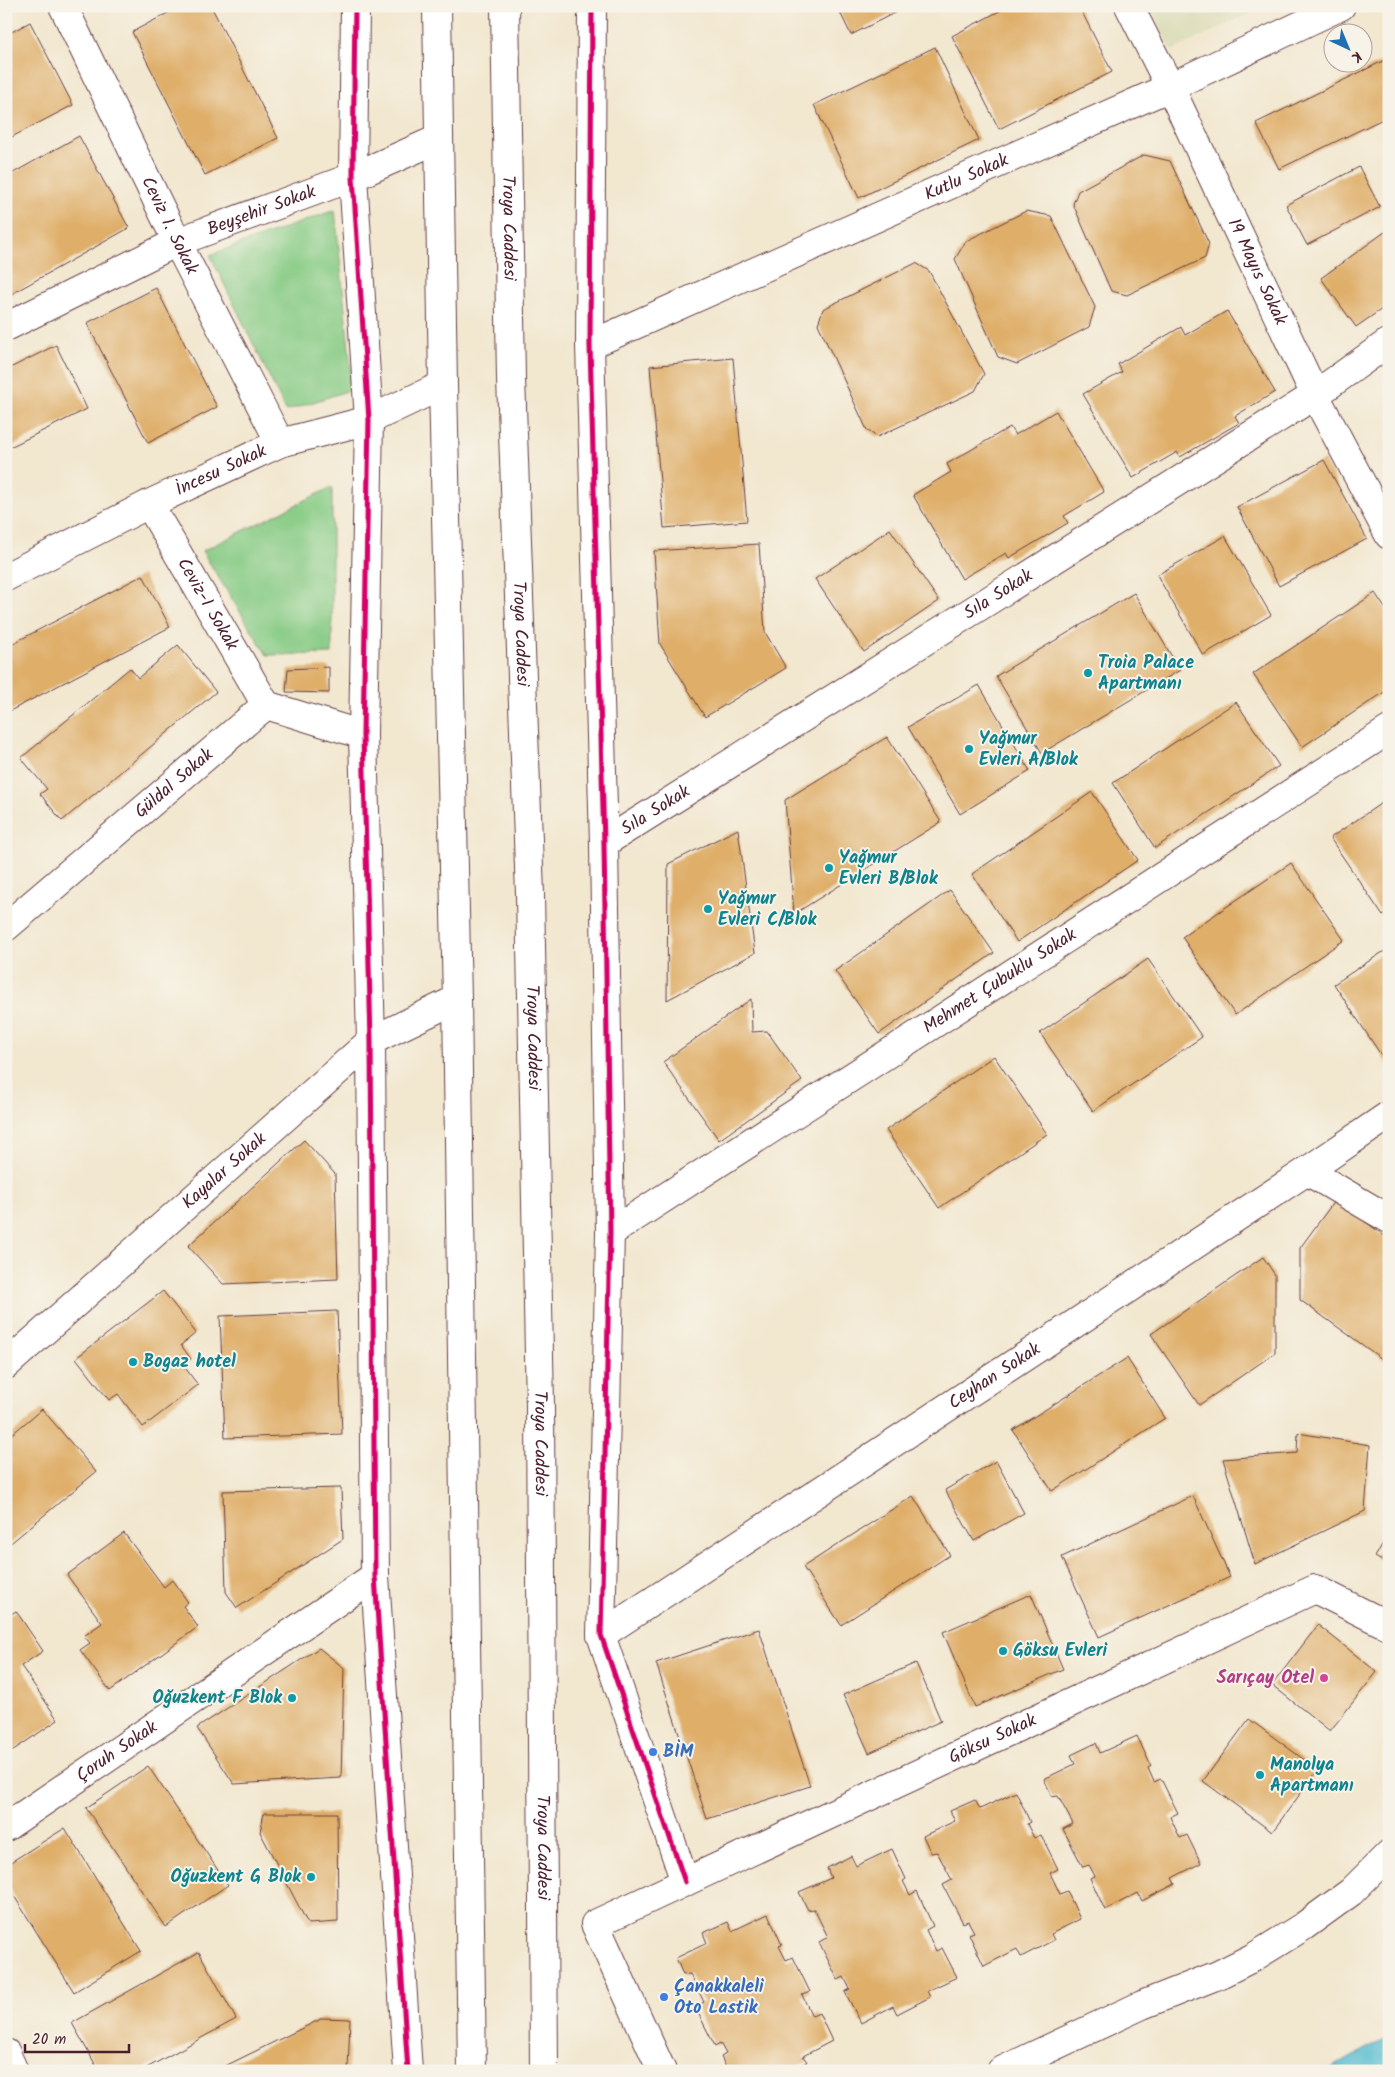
<svg xmlns="http://www.w3.org/2000/svg" width="1395" height="2077" font-family="Kalam,sans-serif">
  <rect width="100%" height="100%" fill="#f7f3e8"/>
  <filter id="ink" filterUnits="userSpaceOnUse"><feTurbulence type="fractalNoise" baseFrequency=".02" numOctaves="2"/><feDisplacementMap in="SourceGraphic" scale="10" xChannelSelector="R" yChannelSelector="G"/><feConvolveMatrix kernelMatrix="1 2 1 2 8 2 1 2 1" color-interpolation-filters="sRGB"/></filter>
  <filter id="wash" filterUnits="userSpaceOnUse"><feTurbulence type="fractalNoise" baseFrequency=".0096" numOctaves="4" result="noise"/><feDisplacementMap in="SourceGraphic" scale="20" xChannelSelector="R" yChannelSelector="G"/><feGaussianBlur stdDeviation="1.12" result="paint"/><feColorMatrix in="noise" values="0 0 0 0 0 0 0 0 0 0 0 0 0 0 0 0 0 1.4 0 .05"/><feComposite in="paint" operator="in"/></filter>
  <g filter="url(#wash)">
    <rect width="100%" height="100%" fill="#f2e7cf"/>
    <path fill="#dddebc" d="M1150,6H1265L1172,51Z"/>
    <path fill="#86cb84" stroke="#687558" d="M335,210L353,389L286,411L210,255Z
      M332,487V654L267,655L202,551Z"/>
    <path fill="#53bbd0" stroke="#4e6d7e" d="M1389,2036V2071H1327Z"/>
    <g id="blocks">
      <path fill="#dfaf6b" d="M181,6H211L278,138L205,175L132,32Z
        M837,6H908L851,35Z
        M1009,6H1079L1112,72L999,129L952,36Z
        M30,22L73,105L6,140V35Z
        M935,47L979,140L859,198L814,105Z
        M1389,58V116L1279,169L1256,123Z
        M79,136L129,228L6,297V177Z
        M1144,155L1170,161L1209,244L1205,258L1127,295L1111,291L1073,204L1078,191Z
        M1359,167L1380,207L1307,245L1286,205Z
        M1026,211L1051,216L1095,307L1089,327L1017,364L998,357L955,259L966,241Z
        M1389,229V304L1356,327L1321,278Z
        M916,263L929,271L984,374L975,391L877,437L867,430L818,324L823,309Z
        M156,288L217,407L148,443L87,323Z
        M1227,311L1275,392L1235,416L1239,423L1180,457L1177,452L1133,478L1083,394L1122,372L1118,364L1181,327L1185,335Z
        M56,345L87,409L6,449V370Z
        M733,358L747,521L664,528L650,366Z
        M1056,411L1104,492L1064,516L1068,523L1009,558L1006,553L962,579L913,495L951,472L947,464L1010,427L1015,435Z
        M1324,460L1367,539L1279,586L1237,507Z
        M890,529L939,601L864,652L815,579Z
        M1225,536L1271,615L1203,655L1157,575Z
        M759,544L765,632L786,668L705,717L660,644L654,551Z
        M143,575L170,627L6,713V647Z
        M1134,593L1180,670L1042,753L996,676Z
        M1375,593L1389,614V689L1302,747L1253,674Z
        M178,645L216,692L62,821L40,794L47,789L21,758L130,668L138,678Z
        M329,667V693L286,692L288,669Z
        M979,685L1030,771L960,814L908,727Z
        M1236,702L1279,766L1155,848L1113,783Z
        M887,737L941,822L794,914L785,800Z
        M1092,792L1138,860L1017,942L972,874Z
        M1389,798V912L1383,916L1330,838Z
        M738,829L755,953L667,1000L668,864Z
        M1291,863L1344,940L1235,1015L1182,937Z
        M950,890L994,953L879,1034L835,971Z
        M1389,948V1063L1387,1064L1334,984Z
        M1148,959L1202,1037L1093,1111L1040,1033Z
        M751,999L752,1032L767,1031L802,1081L719,1140L663,1062Z
        M994,1056L1047,1134L939,1208L886,1130Z
        M304,1140L335,1174L338,1279L223,1284L188,1246Z
        M1335,1200L1389,1239V1364L1300,1300V1248Z
        M1263,1257L1275,1275V1353L1199,1405L1151,1334Z
        M163,1291L196,1333L181,1345L191,1359L183,1365L198,1385L143,1427L118,1394L109,1400L76,1358Z
        M337,1311L342,1434L225,1438L220,1316Z
        M1127,1358L1165,1418L1052,1491L1013,1430Z
        M42,1409L96,1472L6,1547V1439Z
        M1298,1433L1370,1445L1365,1511L1255,1564L1223,1459L1297,1453Z
        M996,1461L1024,1513L974,1541L945,1490Z
        M341,1488L343,1539L237,1608L226,1592L223,1491Z
        M913,1496L950,1555L841,1625L803,1567Z
        M1193,1496L1230,1577L1099,1637L1062,1557Z
        M124,1533L164,1587L172,1580L188,1602L183,1606L198,1627L110,1691L80,1650L90,1643L84,1636L102,1623L67,1575Z
        M1389,1533V1565L1375,1557Z
        M1031,1594L1063,1669L975,1707L943,1632Z
        M16,1611L43,1651L21,1666L58,1720L6,1755V1617Z
        M1318,1625L1377,1672L1330,1731L1272,1685Z
        M759,1629L810,1786L707,1819L656,1663Z
        M319,1648L344,1668L341,1778L234,1784L197,1728Z
        M916,1663L941,1721L869,1753L843,1695Z
        M1249,1719L1318,1770L1272,1832L1203,1781Z
        M1137,1736L1151,1766L1148,1768L1154,1782L1161,1779L1178,1813L1170,1817L1180,1838L1187,1835L1201,1863L1172,1878L1175,1884L1142,1901L1138,1893L1105,1910L1090,1878L1095,1876L1089,1865L1083,1867L1063,1829L1073,1824L1058,1796L1052,1797L1044,1779L1075,1764L1071,1755L1096,1743L1100,1753Z
        M148,1766L228,1885L166,1927L86,1808Z
        M1016,1792L1030,1822L1027,1824L1034,1838L1041,1835L1058,1869L1050,1873L1060,1894L1067,1891L1080,1919L1051,1934L1054,1940L1021,1957L1017,1949L984,1966L969,1934L974,1932L968,1921L963,1923L943,1885L952,1880L937,1852L931,1853L923,1836L955,1821L950,1811L975,1800L980,1809Z
        M264,1813H337L338,1922L308,1924L260,1832Z
        M65,1828L141,1951L74,1992L6,1883V1865Z
        M892,1849L906,1879L903,1881L910,1895L917,1891L933,1926L926,1930L936,1951L942,1948L957,1977L927,1991L930,1997L897,2014L893,2006L861,2023L845,1992L850,1989L844,1977L838,1980L819,1942L828,1937L814,1909L808,1910L799,1892L831,1878L827,1868L851,1856L856,1866Z
        M768,1914L782,1945L779,1946L786,1960L793,1957L810,1992L802,1995L812,2016L819,2013L832,2041L803,2056L807,2062L790,2071H728L721,2057L726,2054L720,2043L715,2046L695,2007L704,2002L690,1974L683,1975L676,1958L707,1943L703,1933L728,1922L732,1931Z
        M199,1952L236,2019L141,2071H99L72,2023Z
        M323,2018L350,2019L348,2071H215Z"/>
    </g>
  </g>
  <g filter="url(#ink)">
    <use href="#blocks" fill-opacity="0" stroke="#633d44" stroke-width="1"/>
    <g fill="none" stroke-linecap="round" stroke-linejoin="round">
      <defs>
        <g id="street">
          <path id="s1" d="M63,6L177,242L280,443"/>
          <path d="M355,6L353,177L369,420L363,735L371,1041L375,1576L408,2071"/>
          <path d="M592,6L590,345L604,843L610,1233L601,1635L685,1882"/>
          <path id="s2" d="M1129,6L1170,87L1315,395L1389,535"/>
          <path id="s3" d="M6,327L177,242L353,177L438,139"/>
          <path id="s4" d="M590,345L1170,87L1341,6"/>
          <path id="s5" d="M149,504L266,705"/>
          <path id="s6" d="M6,577L149,504L280,443L369,420L443,385"/>
          <path id="s7" d="M604,843L1315,395L1389,342"/>
          <path id="s8" d="M6,927L266,705L363,735"/>
          <path d="M1307,1171L1389,1219"/>
          <path id="s9" d="M610,1233L1389,730"/>
          <path id="s10" d="M6,1365L371,1041L457,999"/>
          <path id="s11" d="M601,1635L1307,1171L1389,1115"/>
          <path id="s12" d="M6,1827L375,1576"/>
          <path d="M6,2053L14,2071"/>
          <path id="s13" d="M662,2071L595,1924L1315,1589L1389,1626"/>
          <path d="M1001,2071L1142,2005L1218,1975L1254,1957L1304,1926L1351,1892L1389,1854"/>
        </g>
        <g id="secondary">
          <path d="M437,6L443,385L457,999L472,2071"/>
          <path id="s14" d="M505,6L511,379L530,894L540,1407L544,2071"/>
        </g>
      </defs>
      <use href="#street" stroke="#633d44" stroke-width="30"/>
      <use href="#secondary" stroke="#633d44" stroke-width="30"/>
      <use href="#street" stroke="#fff" stroke-width="28"/>
      <use href="#secondary" stroke="#fff" stroke-width="28"/>
      <defs>
        <path id="cycleway" d="M355,6L353,177L369,420L363,735L371,1041L375,1576L408,2071
          M592,6L590,345L604,843L610,1233L601,1635L685,1882"/>
      </defs>
      <use href="#cycleway" stroke="#f7f3e8" stroke-width="8"/>
      <use href="#cycleway" stroke="#d6006c" stroke-width="5"/>
    </g>
  </g>
  <g fill="#0f9aa8" stroke="#f7f3e8" stroke-width="2">
    <circle cx="1088" cy="673" r="5"/>
    <circle cx="969" cy="749" r="5"/>
    <circle cx="829" cy="868" r="5"/>
    <circle cx="708" cy="909" r="5"/>
    <circle cx="133" cy="1362" r="5"/>
    <circle cx="1003" cy="1651" r="5"/>
    <circle cx="292" cy="1698" r="5"/>
    <circle cx="1260" cy="1775" r="5"/>
    <circle cx="311" cy="1877" r="5"/>
  </g>
  <circle fill="#d1479c" stroke="#f7f3e8" stroke-width="2" cx="1324" cy="1678" r="5"/>
  <g fill="#3f7fe0" stroke="#f7f3e8" stroke-width="2">
    <circle cx="653" cy="1752" r="5"/>
    <circle cx="664" cy="1997" r="5"/>
  </g>
  <g text-anchor="middle" dominant-baseline="central" stroke-width="4" stroke-linejoin="round" paint-order="stroke">
    <g font-size="18" fill="#4a1f2b" stroke="#f7f3e8">
      <text stroke="none"><textPath href="#s4" startOffset="412">Kutlu Sokak</textPath></text>
      <text stroke="none"><textPath href="#s3" startOffset="281">Beyşehir Sokak</textPath></text>
      <text stroke="none"><textPath href="#s1" startOffset="244">Ceviz 1. Sokak</textPath></text>
      <text stroke="none"><textPath href="#s14" startOffset="222">Troya Caddesi</textPath></text>
      <text stroke="none"><textPath href="#s2" startOffset="295">19 Mayıs Sokak</textPath></text>
      <text stroke="none"><textPath href="#s6" startOffset="240">İncesu Sokak</textPath></text>
      <text stroke="none"><textPath href="#s7" startOffset="466">Sıla Sokak</textPath></text>
      <text stroke="none"><textPath href="#s5" startOffset="116">Ceviz-1 Sokak</textPath></text>
      <text stroke="none"><textPath href="#s14" startOffset="628">Troya Caddesi</textPath></text>
      <text stroke="none"><textPath href="#s8" startOffset="221">Güldal Sokak</textPath></text>
      <text stroke="none"><textPath href="#s7" startOffset="61">Sıla Sokak</textPath></text>
      <text stroke="none"><textPath href="#s9" startOffset="464">Mehmet Çubuklu Sokak</textPath></text>
      <text stroke="none"><textPath href="#s14" startOffset="1032">Troya Caddesi</textPath></text>
      <text stroke="none"><textPath href="#s10" startOffset="292">Kayalar Sokak</textPath></text>
      <text stroke="none"><textPath href="#s11" startOffset="471">Ceyhan Sokak</textPath></text>
      <text stroke="none"><textPath href="#s14" startOffset="1438">Troya Caddesi</textPath></text>
      <text stroke="none"><textPath href="#s13" startOffset="600">Göksu Sokak</textPath></text>
      <text stroke="none"><textPath href="#s12" startOffset="134">Çoruh Sokak</textPath></text>
      <text stroke="none"><textPath href="#s14" startOffset="1842">Troya Caddesi</textPath></text>
    </g>
    <g font-size="18" font-weight="bold" fill="#0d838f" stroke="#f7f3e8" text-anchor="start">
      <text x="1098" y="663">Troia Palace<tspan x="1098" dy="21">Apartmanı</tspan></text>
      <text x="979" y="739">Yağmur<tspan x="979" dy="21">Evleri A/Blok</tspan></text>
      <text x="839" y="858">Yağmur<tspan x="839" dy="21">Evleri B/Blok</tspan></text>
      <text x="718" y="899">Yağmur<tspan x="718" dy="21">Evleri C/Blok</tspan></text>
      <text x="143" y="1362">Bogaz hotel</text>
      <text x="1013" y="1651">Göksu Evleri</text>
      <text x="282" y="1698" text-anchor="end">Oğuzkent F Blok</text>
      <text x="1270" y="1765">Manolya<tspan x="1270" dy="21">Apartmanı</tspan></text>
      <text x="301" y="1877" text-anchor="end">Oğuzkent G Blok</text>
    </g>
    <g font-size="18" font-weight="bold" fill="#b23c85" stroke="#f7f3e8" text-anchor="end">
      <text x="1314" y="1678">Sarıçay Otel</text>
    </g>
    <g font-size="18" font-weight="bold" fill="#366cbe" stroke="#f7f3e8" text-anchor="start">
      <text x="663" y="1752">BİM</text>
      <text x="674" y="1987">Çanakkaleli<tspan x="674" dy="21">Oto Lastik</tspan></text>
    </g>
  </g>
  <rect width="1395" height="2077" fill="none" stroke="#f7f3e8" stroke-width="25"/>
  <g transform="translate(1348 48) rotate(136)"><circle r="24" fill="#f7f3e8" stroke="#b29e9c"/>
  <path d="M0-4L9 19L0 12L-9 19Z" fill="#1f6fb2"/>
  <text y="-8" font-size="14" font-weight="bold" text-anchor="middle" fill="#4a1f2b">K</text>
  </g>
  <path d="M25 2044v8h104v-8" fill="none" stroke="#4a1f2b" stroke-width="2.5"/>
  <text x="32" y="2044" font-size="15" fill="#4a1f2b" stroke="#f7f3e8" stroke-width="4" paint-order="stroke">20 m</text>
</svg>
